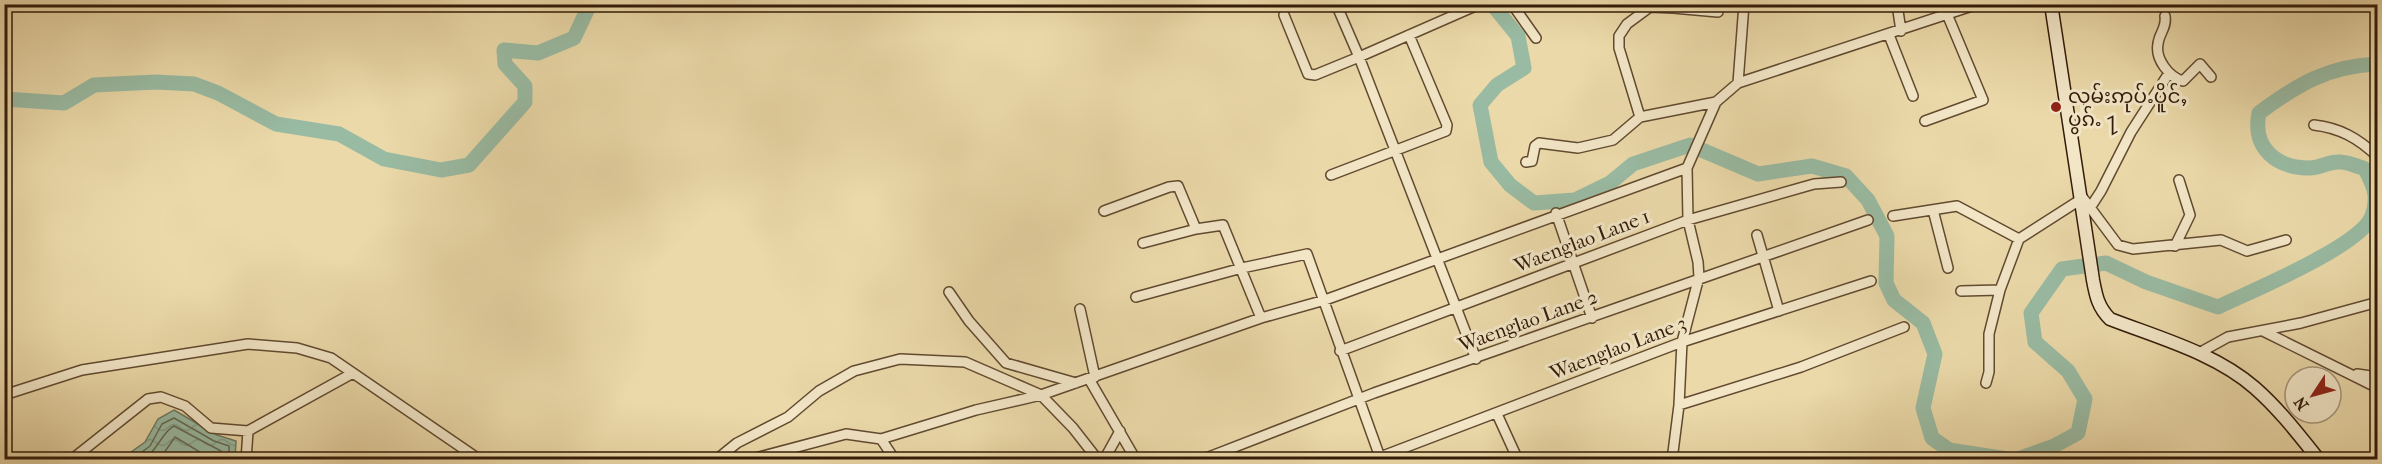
<svg xmlns="http://www.w3.org/2000/svg" width="2382" height="464" font-family="'IM FELL French Canon','Noto Sans Myanmar',serif">
  <defs>
    <pattern id="water-waves" width="16" height="10" patternUnits="userSpaceOnUse" patternTransform="scale(1.5)"><rect width="16" height="10" fill="#99bba3"/><path d="M0 5q4-4 8 0t8 0" fill="none" stroke="#84a08b"/></pattern>
  </defs>
  <rect width="100%" height="100%" fill="#ebd9a9"/>
  <filter id="stains"><feTurbulence type="fractalNoise" baseFrequency=".00333" numOctaves="4"/><feColorMatrix values="0 0 0 0 .2 0 0 0 0 .09 0 0 0 0 .02 0 0 0 .5 -.17"/></filter>
  <radialGradient id="worn" r=".72"><stop offset=".6" stop-color="#630" stop-opacity="0"/><stop offset="1" stop-color="#630" stop-opacity=".3"/></radialGradient>
  <path fill="url(#water-waves)" stroke="#707b65" stroke-width="1.5" d="M174,410L217,435L236,441L235,459L120,460L145,442L158,419Z"/>
  <g fill="none" stroke-linecap="round" stroke-linejoin="round">
    <path stroke="#666b56" stroke-width="1.5" d="M131,460L150,446L162,424L174,418L214,441L229,446V460
      M144,460C158,449 163,431 174,426L221,451L222,460
      M159,460L175,437L213,460"/>
    <path stroke="#99bba3" stroke-width="15" d="M1492,4L1518,36L1524,68L1497,85L1480,105L1491,162L1510,185L1534,203L1575,200L1610,183L1633,164L1690,145L1758,174L1812,166L1846,176L1868,200L1887,236L1886,283L1894,300L1923,323L1935,354L1923,408L1932,438L1949,450L2014,460
      M4,99L64,103L94,85L156,82L194,84L218,93L276,124L339,134L384,159L441,170L469,165L525,102V86L505,64L504,50L538,53L574,38L590,4
      M2015,460L2054,446L2078,433L2085,399L2068,371L2035,342L2031,313L2062,269L2106,263L2146,282L2218,307C2249,292 2361,246 2372,216C2379,197 2374,186 2365,169C2357,166 2346,161 2338,162C2328,162 2319,168 2310,168C2276,168 2252,148 2259,113C2298,84 2328,66 2378,64"/>
    <defs>
      <path id="street" d="M1512,4L1536,38
        M1672,4L1673,8L1650,7L1627,24L1619,36V48L1640,117L1716,102
        M1897,4L1901,31
        M1673,8L1718,12
        M1284,15L1308,74L1315,75L1359,57L1336,4
        M2165,16C2167,28 2159,33 2158,44C2155,59 2169,77 2183,81L2200,64L2211,77
        M1889,35L1913,96
        M1738,83L1744,4
        M1925,121L1983,100L1947,14
        M2314,125C2340,128 2358,138 2378,157
        M1526,162L1532,161L1535,146L1539,143L1578,148L1613,140L1640,117
        M1331,175L1446,131L1447,125L1409,35
        M2090,208L2101,191L2131,132L2169,73
        M1933,210L1948,268
        M1104,211L1169,187L1178,186L1196,229L1223,225L1261,318
        M1556,213L1592,318
        M1893,216L1957,206L2019,239
        M1757,235L1779,311
        M1143,243L1196,229
        M2175,246L2190,215L2179,180
        M1961,291L2000,290
        M949,292L969,321L1006,363L1076,383
        M1136,297L1242,268L1307,254L1381,460
        M1080,309L1095,377
        M2263,331L2378,388
        M1340,351L1688,220L1814,184L1841,182
        M2199,353L2228,337L2301,323L2378,302
        M1476,359L1359,57L1480,4
        M2357,374L2378,377
        M1089,379L1136,460
        M1986,383L1989,372V334L2000,290L2019,239L2083,198L2118,245L2133,249L2221,240L2247,251L2286,240
        M4,395L82,370L248,344L297,348L331,358L480,460
        M1679,405L1801,367L1904,327
        M1497,414L1518,460
        M1380,457L1682,342L1871,281
        M71,460L148,399L161,397L185,406L211,428L248,431L353,373
        M246,460L248,431
        M716,460L737,443L788,417L819,391L854,371L900,359L965,362L1041,395L1261,318L1325,300L1687,168
        M748,460L846,434L881,439
        M895,460L881,439L976,410L1041,395L1073,428L1098,460
        M1104,460L1120,431
        M1201,460L1374,393L1868,220
        M1672,460L1679,405L1682,342L1699,277L1698,262L1688,220L1687,168L1716,102L1738,83L1978,4"/>
      <path id="secondary" d="M2051,4L2093,280C2096,296 2098,307 2110,319C2159,338 2215,353 2255,388C2279,409 2299,435 2319,460"/>
    </defs>
    <use href="#street" stroke="#614a30" stroke-width="12"/>
    <use href="#secondary" stroke="#331b08" stroke-width="15"/>
    <use href="#street" stroke="#f2e6c7" stroke-width="9"/>
    <use href="#secondary" stroke="#f2e6c7" stroke-width="12"/>
  </g>
  <circle fill="#8f2418" stroke="#f2e6c7" stroke-width="2" cx="2056" cy="107" r="6"/>
  <g text-anchor="middle" dominant-baseline="central" stroke-width="6" stroke-linejoin="round" paint-order="stroke">
    <g font-size="20" fill="#331b08" stroke="#f2e6c7" text-anchor="start">
      <text x="2068" y="96">လုမ်းဢုပ်ႉပိူင်ႇ<tspan x="2068" dy="23">ပွၵ်ႉ ႑</tspan></text>
    </g>
    <g font-size="20" fill="#331b08" stroke="#f2e6c7">
      <text transform="translate(1582 241) rotate(-21)">Waenglao Lane 1</text>
      <text transform="translate(1528 321) rotate(-20)">Waenglao Lane 2</text>
      <text transform="translate(1618 348) rotate(-21)">Waenglao Lane 3</text>
    </g>
  </g>
  <rect width="2382" height="464" fill="none" stroke="#ebd9a9" stroke-width="24"/>
  <rect x="6" y="6" width="2370" height="452" fill="none" stroke="#331b08" stroke-width="3"/>
  <rect x="12" y="12" width="2358" height="440" fill="none" stroke="#331b08" stroke-width="1.5"/>
  <g transform="translate(2313 395) rotate(234)"><circle r="28" fill="#f2e6c7" stroke="#a6957b" stroke-width="1.5"/>
  <path d="M0-4.5L10 22L0 15L-10 22Z" fill="#8f2418"/>
  <text y="-9" font-size="16" font-weight="bold" text-anchor="middle" fill="#331b08">N</text>
  </g>
  <rect width="100%" height="100%" filter="url(#stains)"/>
  <rect width="100%" height="100%" fill="url(#worn)"/>
</svg>
